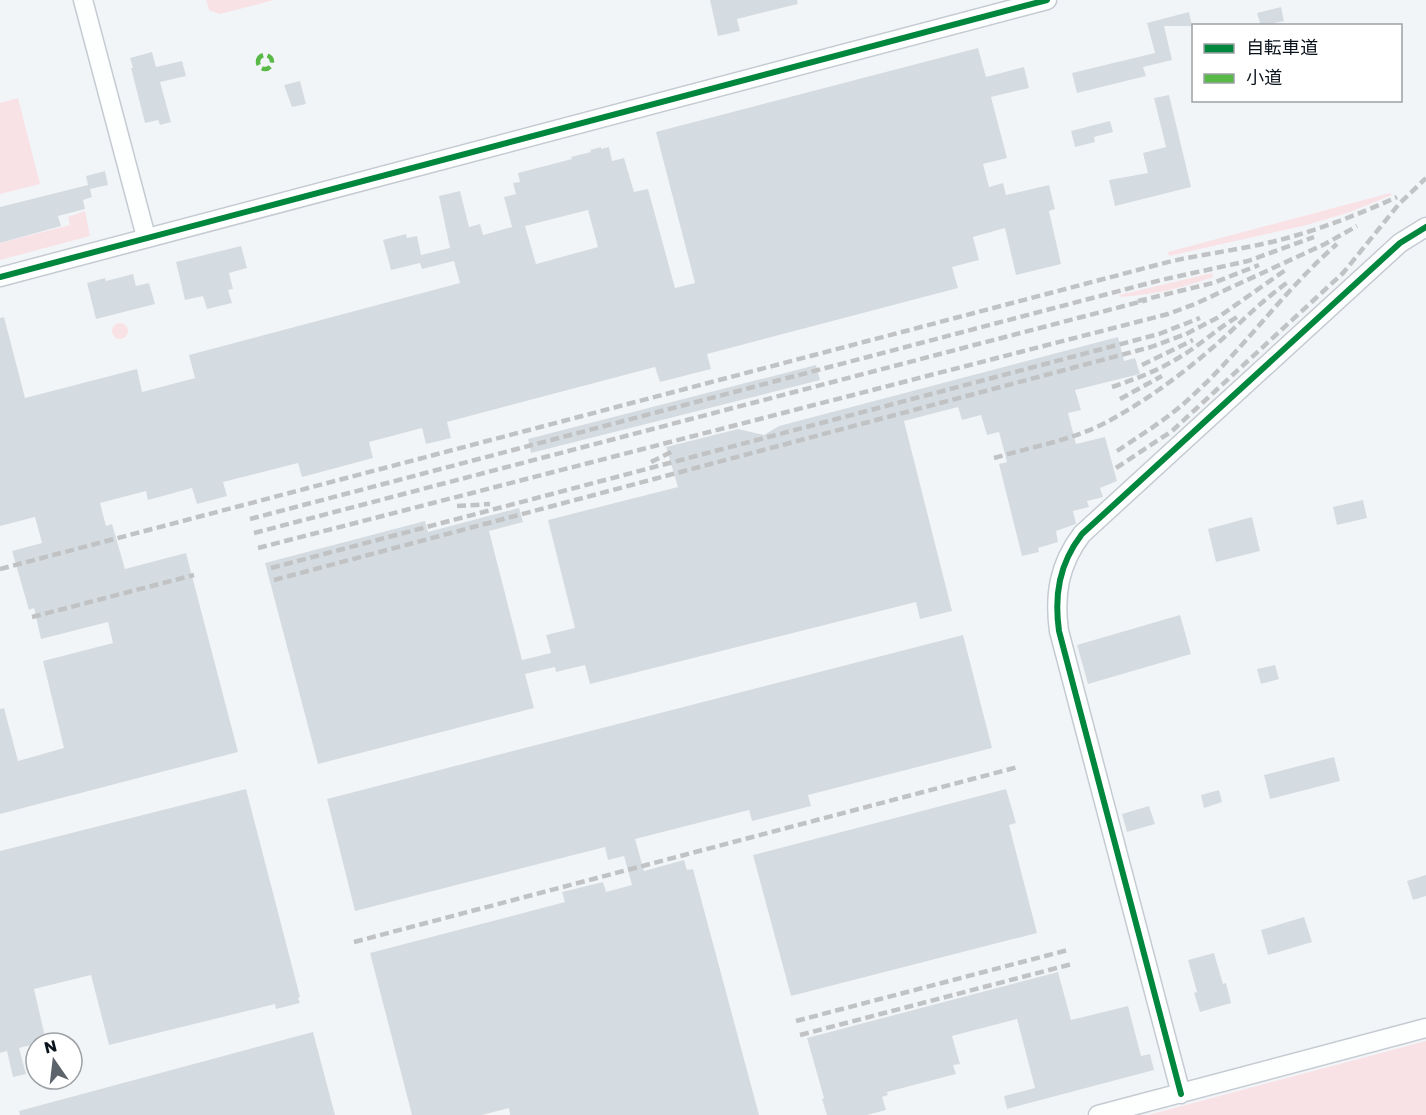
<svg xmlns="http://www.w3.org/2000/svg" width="1426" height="1115" font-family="Poppins,'Noto Sans JP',sans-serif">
  <rect width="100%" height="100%" fill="#f2f5f8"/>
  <path fill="#f9e2e6" d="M206,0H274L220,14L209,10Z
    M18,98L40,184L0,194V103Z
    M1390,193L1392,195L1350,212L1307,225L1169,256L1168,252Z
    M85,211L90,236L0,260V243L70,225L68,217Z
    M1212,273L1213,277C1182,288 1152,295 1120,297L1119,295Z
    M112 331a8 8 0 1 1 16 0a8 8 0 1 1-16 0Z
    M1426,1041V1115H1148Z"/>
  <path fill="#d5dce1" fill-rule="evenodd" d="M710,0H797L798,4L737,19L740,31L718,36Z
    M1281,7L1284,21L1261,26L1257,13Z
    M1189,12L1192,26H1164L1172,60L1143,67L1146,76L1077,93L1072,73L1155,53L1147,23Z
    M978,48L986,77L1024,67L1029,88L991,97L1007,158L983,164L989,187L1003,183L1006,195L1049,185L1055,209L1049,211L1061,264L1016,275L1005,228L973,237L979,260L952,267L958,288L707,354L711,369L660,382L655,367L447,422L451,438L426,444L422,428L369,442L373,458L302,477L298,463L223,482L227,496L197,504L192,488L148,500L146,491L100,503L106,526L112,524L125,569L186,553L238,752L0,814V709L4,708L18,761L64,748L43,661L113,643L108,622L41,639L34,608L29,610L12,551L42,543L35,517L0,526V318L4,317L25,398L137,369L142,392L195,378L189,355L460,283L454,261L422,269L420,263L391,270L383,240L406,234L407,238L417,236L421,255L450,248L439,196L460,191L469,227L480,224L483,235L512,227L504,197L516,194L513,183L520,182L518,173L572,159L571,157L591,152L590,150L601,147V149L609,147L612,161L624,158L634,192L648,189L675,288L695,283L656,132ZM588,210L598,247L536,264L525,226Z
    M152,52L156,67L182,61L186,76L160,82L171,122L160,125L158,120L145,123L131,68H133L130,58Z
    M300,81L306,104L292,107L284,85Z
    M1169,95L1191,187L1115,206L1109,180L1148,173L1143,153L1166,147L1154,98Z
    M1110,121L1113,132L1094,137L1095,142L1075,147L1071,131Z
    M105,171L108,185L90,189L92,197L83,200L85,209L58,216L61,226L0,243V207L88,185L86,176Z
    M241,246L247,268L229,273L233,289L228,290L232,303L207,309L203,296L185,300L176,262Z
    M133,274L136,286L149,283L155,304L96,319L87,283L105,278L106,281Z
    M1118,337L1124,361L1135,358L1140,374L1075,390L1081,410L1068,413L1076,444L1105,437L1117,481L1100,488L1103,497L1087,501L1089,507L1073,511L1076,524L1056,531L1058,542L1038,548L1039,552L1022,556L999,464L1007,462L999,432L987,435L981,415L962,420L958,407L904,421L952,611L920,619L916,602L590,684L585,665L556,672L555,667L525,674L534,708L318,764L265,563L425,521L428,532L519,508L523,522L489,531L522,660L551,653L546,635L575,628L548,520L678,487L666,447L738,429L764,435L779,426Z
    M816,365L820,380L531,453L528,439Z
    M1363,500L1367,518L1337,525L1333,507Z
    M1252,517L1260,551L1216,562L1208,529Z
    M1180,615L1191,654L1088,684L1077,645Z
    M963,635L992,748L808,795L811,806L752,821L749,810L635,839L644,871L684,860L687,870L693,869L759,1115H510L509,1108L482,1115H412L370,953L565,902L562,892L603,882L606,892L632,885L624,856L608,860L605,847L355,911L327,799Z
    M1275,665L1279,679L1261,684L1257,669Z
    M1334,757L1340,781L1270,799L1264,775Z
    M246,789L300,997L298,998L300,1003L276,1009L275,1004L109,1045L91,975L34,989L46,1041L19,1048L26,1074L13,1077L7,1051L0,1053V851Z
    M1006,789L1016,823L1009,825L1037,933L791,996L753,855Z
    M1219,790L1222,802L1204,808L1201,795Z
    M1149,806L1155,824L1127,832L1122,814Z
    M1426,875V896L1413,900L1407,881Z
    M1304,917L1312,942L1268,955L1261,930Z
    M1214,953L1223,984L1226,983L1231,1003L1200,1012L1194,993L1197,992L1188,960Z
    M1058,972L1071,1020L1128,1006L1141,1056L1150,1054L1154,1070L1007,1109L1004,1096L1035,1088L1017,1019L952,1036L960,1064L953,1065L956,1074L887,1092L888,1095L882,1097L886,1110L867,1115H827L822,1099L824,1098L807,1038Z
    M313,1032L335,1115H20L19,1111Z"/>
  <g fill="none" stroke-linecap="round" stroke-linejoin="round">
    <defs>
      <path id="secondary" d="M83,0L146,237
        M0,277L1047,0
        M1181,1094L1059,631C1054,595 1059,564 1082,534L1400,243L1426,227
        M1098,1115L1426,1028"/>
    </defs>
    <use href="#secondary" stroke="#c5cbd2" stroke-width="21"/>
    <use href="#secondary" stroke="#fdfefe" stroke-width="18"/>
    <path stroke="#c0c2c3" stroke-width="4.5" stroke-dasharray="9 4.5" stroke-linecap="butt" d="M1138,301L1213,283L1259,265
      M1142,365L1193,340
      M1112,387C1136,379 1159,370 1180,357C1200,345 1217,329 1237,317
      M1120,399L1162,376
      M1117,451C1142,434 1169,418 1191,397C1244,349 1284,290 1337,244
      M994,458C1031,447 1073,440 1107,422C1151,398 1192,367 1229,333C1248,315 1266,298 1288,282
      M651,462L675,450
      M1116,468L1172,431L1343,273L1399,204L1426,178
      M457,506L490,504
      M250,519L1161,280L1248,261L1314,237
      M254,533L1147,300
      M258,548L1168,314L1195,304L1325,244L1357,226
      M271,568L1159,334L1200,318
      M0,569L1172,261C1200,255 1229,251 1258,245C1306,235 1353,217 1397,197
      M274,580L1151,347L1186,334L1217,318L1287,269
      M32,617L194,575
      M354,942L1018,767
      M796,1021L1068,950
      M800,1035L1072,964"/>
    <path stroke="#58b947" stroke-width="4.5" stroke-dasharray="9 4.5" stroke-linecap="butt" d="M258 62a7 7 0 1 1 14 0a7 7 0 1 1-14 0Z"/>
    <defs>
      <path id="cycleway" d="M0,277L1047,0
        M1181,1094L1059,631C1054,595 1059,564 1082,534L1400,243L1426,227"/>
    </defs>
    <use href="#cycleway" stroke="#fff" stroke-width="10"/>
    <use href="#cycleway" stroke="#00873e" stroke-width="6"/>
  </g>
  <rect x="1192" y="24" width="210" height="78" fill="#ffffff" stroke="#9da1a5" stroke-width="1.5"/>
  <rect x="1204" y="44" width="30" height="9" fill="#00873e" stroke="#9da1a5" stroke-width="1.5"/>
  <text x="1246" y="54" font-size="18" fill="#0b141d">自転車道</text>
  <rect x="1204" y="74" width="30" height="9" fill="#58b947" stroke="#9da1a5" stroke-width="1.5"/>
  <text x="1246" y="84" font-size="18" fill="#0b141d">小道</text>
  <g transform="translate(54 1061) rotate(346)"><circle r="28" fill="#ffffff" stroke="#9da1a5" stroke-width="1.5"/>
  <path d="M0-4.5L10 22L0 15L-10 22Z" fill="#5c636a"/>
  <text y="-9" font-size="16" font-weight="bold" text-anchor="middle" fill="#0b141d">N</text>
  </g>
</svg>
